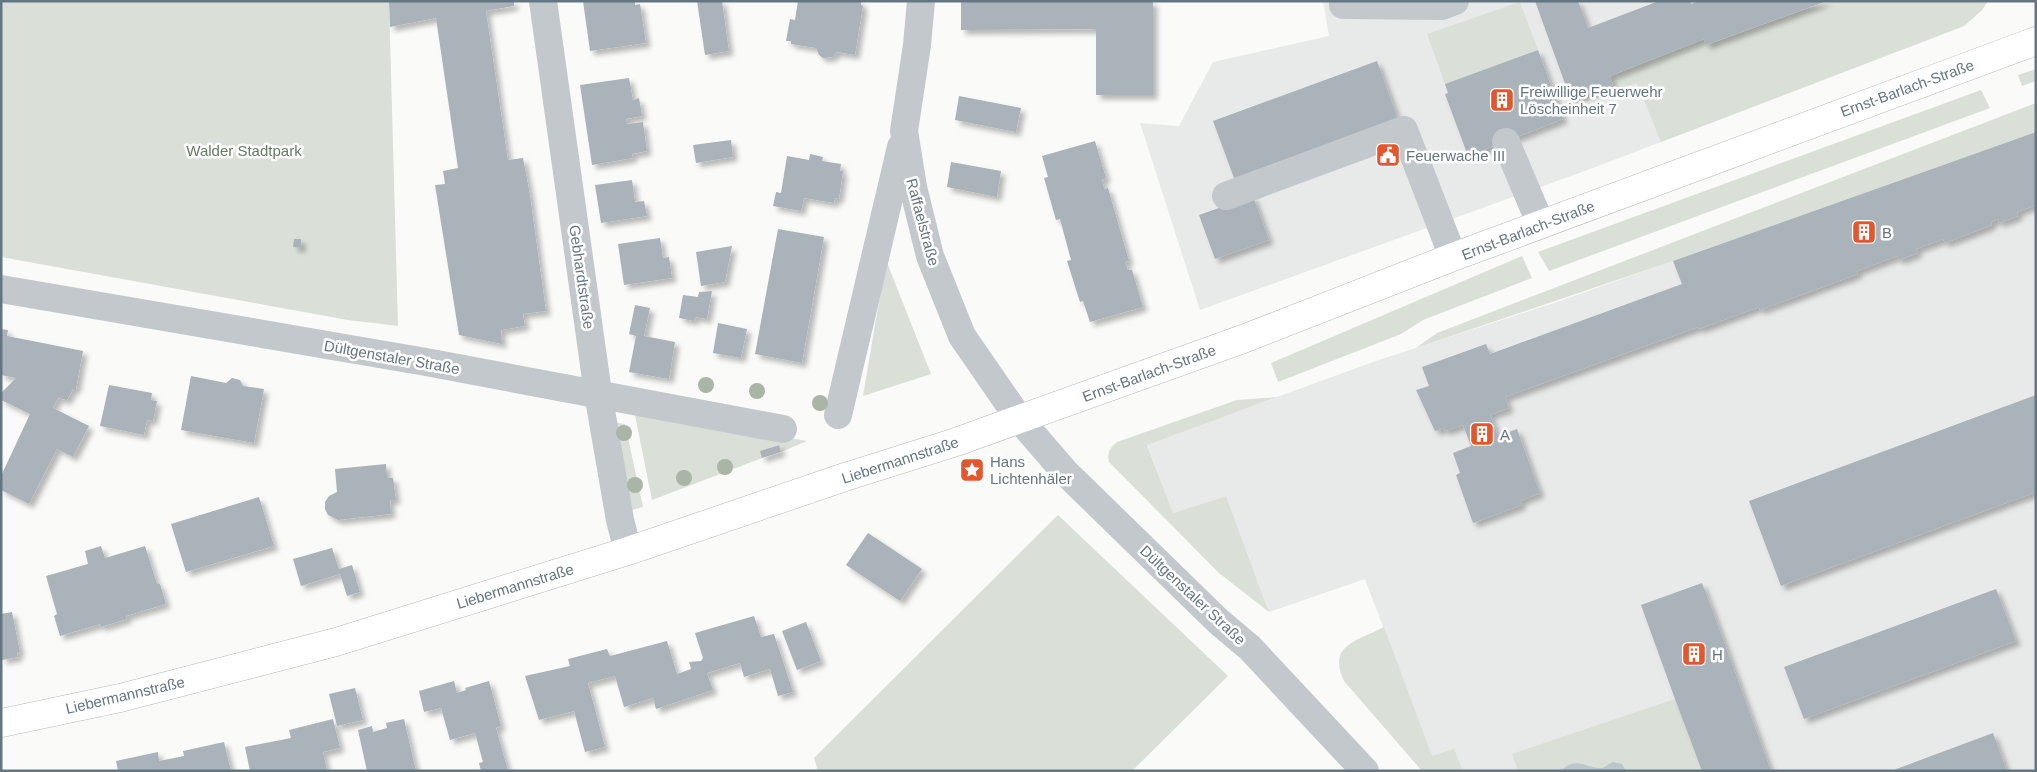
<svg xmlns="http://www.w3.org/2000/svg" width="2037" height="772" font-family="Helvetica,sans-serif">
  <defs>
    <filter id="shadow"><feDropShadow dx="4.5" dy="4.5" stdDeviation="2.5" flood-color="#0004"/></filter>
  </defs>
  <rect width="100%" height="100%" fill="#fafaf8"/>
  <path fill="#e8e9e9" d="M1323,1H1988L1982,10L1964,26L1593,168L1200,310L1140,123L1179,126L1213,62L1329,36Z
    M2036,132V771H1442L1432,757L1365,579L1269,612L1226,496L1173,513L1147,444L1376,361L1557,302Z"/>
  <path fill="#dadfd7" d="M1,1H389L398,326L348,320L1,257Z
    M1828,1H1988L1982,10L1964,26L1661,142L1637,83L1570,107L1568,101L1613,85L1610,76L1704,39L1707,45Z
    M1520,2L1538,50L1445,84L1427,34Z
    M2036,69V81L2022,86L2018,75Z
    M1981,90L1990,108L1549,271L1538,252Z
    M2036,103V132L1673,261L1416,348L1437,333Z
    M1522,256L1532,278L1423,320L1401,334L1278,382L1271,363Z
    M886,260L931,374L863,396Z
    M1277,397L1147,445L1173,513L1226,496L1269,612L1219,573L1109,462C1107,452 1110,448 1117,442L1237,400Z
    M634,410L807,441L781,452L778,445L761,451L762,458L652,500Z
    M612,422L625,424L643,507L625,512Z
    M1058,515L1228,676L1132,771H818L814,758Z
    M1384,627L1432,756L1454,749L1463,771H1422L1344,681C1327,645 1357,641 1384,627Z
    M1675,699L1702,771H1518L1512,754Z"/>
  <path fill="#bbc7cb" d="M1613,762L1622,764L1626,771H1561C1575,756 1584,767 1599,768C1604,769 1608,764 1613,762Z"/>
  <path fill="#aab3b9" filter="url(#shadow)" d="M389,1H514V6L486,11L508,160L523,158L530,195L546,311L523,314L525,326L501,330L502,344L459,335L435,185L445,184L443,171L458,168L436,18L390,27Z
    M583,1H635V5L640,4L646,43L590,51Z
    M697,1H722L729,51L705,55Z
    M798,1H861V5L863,6L855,55L837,52L832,57L823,58L819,55L816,48L791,44V41H786L790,19L795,20Z
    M961,1H1153V95H1096V29L961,30Z
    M1535,1H1578L1588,28L1659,1H1690L1691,4L1698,1H1827L1706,45L1704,39L1610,76L1613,85L1571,100Z
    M1538,50L1563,119L1468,156L1445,94L1448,93L1445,84Z
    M1377,61L1398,119L1234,178L1213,121Z
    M629,78L633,100L639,98L642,116L626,119L627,124L643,122L647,151L632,154L633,158L592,165L580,85Z
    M959,96L1021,108L1016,132L955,120Z
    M2036,132V205L2017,212L2018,216L1999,223L1998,219L1991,222L1992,225L1945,243L1943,239L1916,249L1918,253L1899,260L1897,256L1857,271L1858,274L1760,310L1759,307L1699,329L1698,327L1505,397L1509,408L1490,415L1498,436L1517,429L1540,493L1520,501L1522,505L1473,523L1456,475L1460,473L1453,453L1471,446L1463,425L1445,431L1444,428L1435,431L1416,390L1429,386L1422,367L1486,344L1490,354L1682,284L1673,261Z
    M731,140L733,157L696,163L693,145Z
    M1095,141L1106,178L1102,180L1103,184L1104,189L1108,188L1129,261L1125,262L1128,270H1132L1143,307L1090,322L1083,301L1080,302L1067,261L1071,260L1060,219L1056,220L1044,178L1048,177L1042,156Z
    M810,154L823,157L822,161L841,164L840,171H843L839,199L835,198L834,203L804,198L801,211L773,206L776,192L781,193L787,156L809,160Z
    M951,162L1001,171L997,197L947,187Z
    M632,180L635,202L644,201L647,216L601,223L595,185Z
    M1253,196L1269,240L1215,259L1199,215Z
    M778,229L824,237L802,363L755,354Z
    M660,238L663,258L669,257L672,278L624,285L618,244Z
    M294,239H301V248L293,247Z
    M732,246L725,282L701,286L696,252Z
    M712,291L707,319L695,317L694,321L679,318L683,295L698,297L699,292Z
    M635,305L650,308L644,336L675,342L669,379L629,372L636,336L629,334Z
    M718,323L747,329L741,358L713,353Z
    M1,329L8,330L7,336L83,351L76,389H73L67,400L58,398L53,408L89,426L73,457L57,449L29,504L1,490V476L30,414L1,400V393L16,378L1,375Z
    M191,376L226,383L232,378L240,380L243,386L264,389L254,443L181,430Z
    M109,385L152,393L151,400L157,401L153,421L147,420L144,435L100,426Z
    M2036,395V492L1781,586L1749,501Z
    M779,445L781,452L762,458L760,451Z
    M386,464L387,478H393L396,500H390L391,514L338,520L328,515L325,509V502L329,496L337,492L335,469Z
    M259,497L274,546L186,572L171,524Z
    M868,533L922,569L900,601L846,565Z
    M101,546L105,558L145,546L157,584H160L166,604L126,616L127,619L101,627L100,624L60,636L54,616L57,614L46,576L88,564L85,551Z
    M332,548L339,569L352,565L360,592L347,596L340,574L301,586L293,559Z
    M1702,583L1712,609L1771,771H1702L1675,699L1641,605Z
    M1996,589L2016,641L1804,719L1784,667Z
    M12,612L20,652L17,653L18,657L2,660L1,614Z
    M754,616L761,637L774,634L793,692L778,696L770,669L744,677L740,663L707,673L713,690L656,709L653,698L624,707L615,676L588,683L605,747L585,752L574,711L539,720L525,676L570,666L568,659L607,649L610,656L667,641L677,674L691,669L689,662L701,661L703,658L695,633Z
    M806,622L821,661L797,670L782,631Z
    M454,681L457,693L466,690L465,688L489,681L501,726L496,728L508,771H481L479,763L483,762L475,733L450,740L441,708L424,712L419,691Z
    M355,688L363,720L337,726L329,694Z
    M333,719L340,748L323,752L327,771H250L245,747L291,738L289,730Z
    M404,719L416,771H367L358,730L372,726L373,732L387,728L386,723Z
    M1993,733L2007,771H1891Z
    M224,742L231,771H118L116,761L158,752L159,761L184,756L183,751Z"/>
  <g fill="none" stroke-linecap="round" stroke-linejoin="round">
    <defs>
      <path id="major" d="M1,723L120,698L336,642L628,551L845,477L956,442L1243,339L1453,257L2036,41"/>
    </defs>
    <use href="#major" stroke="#b5babe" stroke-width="29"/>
    <path stroke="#c3c8cc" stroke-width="28" d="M543,1L598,393L620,520L628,551
      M921,1L917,45L904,131L913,187L930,256L962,336L1020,420L1065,472L1218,621L1250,648L1365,771
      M1343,5L1442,6L1455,1
      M1506,142L1541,225
      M1226,196L1404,130L1453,257
      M1,289L426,362L783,429
      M838,415L901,147"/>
    <use href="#major" stroke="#fff" stroke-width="28"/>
  </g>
  <g fill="#aab4a7">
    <circle cx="706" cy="385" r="8"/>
    <circle cx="757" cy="391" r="8"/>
    <circle cx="820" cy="403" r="8"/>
    <circle cx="624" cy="433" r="8"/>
    <circle cx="725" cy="467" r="8"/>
    <circle cx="684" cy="478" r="8"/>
    <circle cx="635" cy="485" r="8"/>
  </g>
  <defs>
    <symbol id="building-square" viewBox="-11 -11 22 22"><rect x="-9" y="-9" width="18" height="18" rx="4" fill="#e4572e" stroke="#fff"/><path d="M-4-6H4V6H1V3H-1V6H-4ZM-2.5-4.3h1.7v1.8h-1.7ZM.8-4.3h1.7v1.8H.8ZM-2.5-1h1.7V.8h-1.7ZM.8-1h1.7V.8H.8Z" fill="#fff"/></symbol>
    <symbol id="civic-square" viewBox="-11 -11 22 22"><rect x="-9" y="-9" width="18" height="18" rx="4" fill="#e4572e" stroke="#fff"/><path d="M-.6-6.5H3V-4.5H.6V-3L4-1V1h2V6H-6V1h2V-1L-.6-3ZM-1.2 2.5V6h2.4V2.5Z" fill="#fff"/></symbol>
    <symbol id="sight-square" viewBox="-11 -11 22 22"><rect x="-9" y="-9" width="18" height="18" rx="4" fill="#e4572e" stroke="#fff"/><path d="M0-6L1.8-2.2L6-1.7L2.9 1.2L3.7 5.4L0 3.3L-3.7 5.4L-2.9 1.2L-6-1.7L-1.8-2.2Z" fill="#fff"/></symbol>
  </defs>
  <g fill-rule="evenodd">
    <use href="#building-square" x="1488" y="86" width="28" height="28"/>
    <use href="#civic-square" x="1374" y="141" width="28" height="28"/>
    <use href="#building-square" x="1850" y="218" width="28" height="28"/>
    <use href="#building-square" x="1468" y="420" width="28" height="28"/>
    <use href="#sight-square" x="958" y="456" width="28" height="28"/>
    <use href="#building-square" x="1680" y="640" width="28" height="28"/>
  </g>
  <g text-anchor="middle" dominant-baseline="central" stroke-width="5" stroke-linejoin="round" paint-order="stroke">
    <g font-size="15" fill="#657683" stroke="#fff">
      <text transform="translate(1907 88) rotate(-20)">Ernst-Barlach-Straße</text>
      <text transform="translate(923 222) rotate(75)">Raffaelstraße</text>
      <text transform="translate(1528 230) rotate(-21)">Ernst-Barlach-Straße</text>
      <text transform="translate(582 277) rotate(82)">Gebhardtstraße</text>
      <text transform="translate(392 357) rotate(10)">Dültgenstaler Straße</text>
      <text transform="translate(1149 373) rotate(-20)">Ernst-Barlach-Straße</text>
      <text transform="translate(900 460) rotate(-18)">Liebermannstraße</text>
      <text transform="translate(515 586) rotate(-17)">Liebermannstraße</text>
      <text transform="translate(1193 595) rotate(43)">Dültgenstaler Straße</text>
      <text transform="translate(125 695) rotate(-13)">Liebermannstraße</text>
    </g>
    <g font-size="15" fill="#657683" stroke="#fff" text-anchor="start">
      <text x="1520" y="91">Freiwillige Feuerwehr<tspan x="1520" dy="17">Löscheinheit 7</tspan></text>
      <text x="1406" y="155">Feuerwache III</text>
      <text x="1882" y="232">B</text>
      <text x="1500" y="434">A</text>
      <text x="990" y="461">Hans<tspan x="990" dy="17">Lichtenhäler</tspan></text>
      <text x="1712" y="654">H</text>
    </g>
    <g font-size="15" fill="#687a64" stroke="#fff">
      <text x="244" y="150">Walder Stadtpark</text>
    </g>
  </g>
  <rect width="2037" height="772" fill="none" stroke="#657683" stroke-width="5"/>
</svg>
